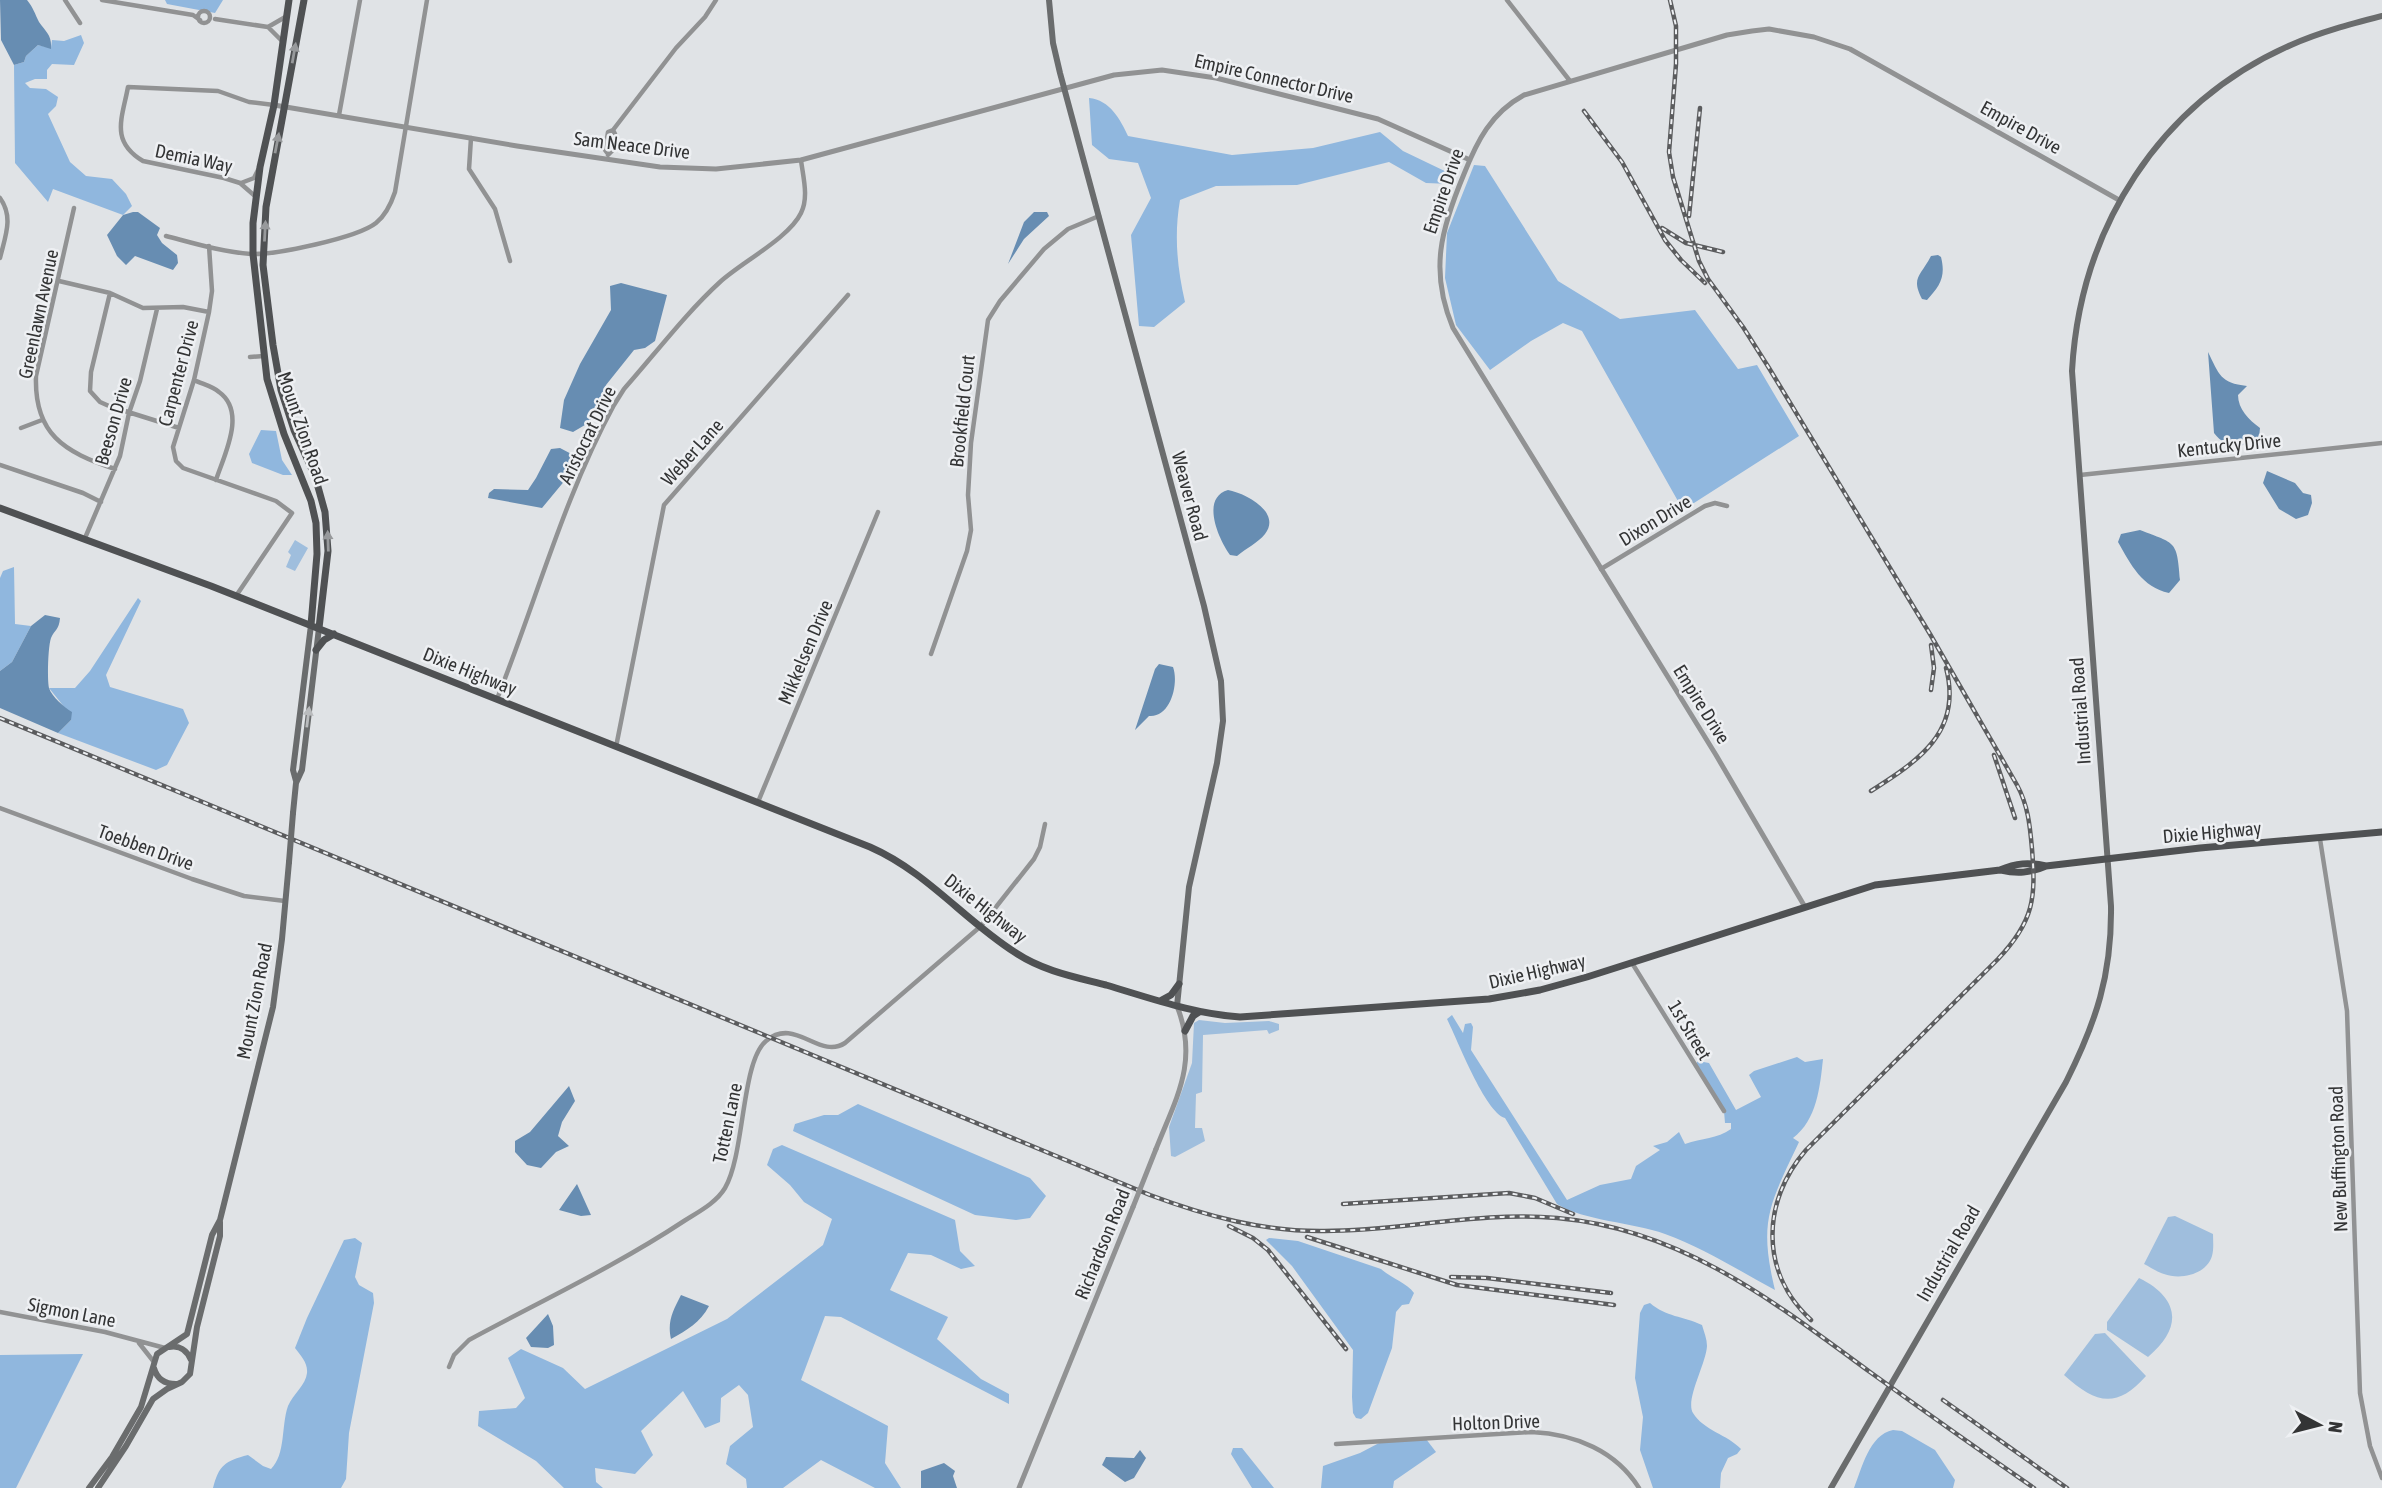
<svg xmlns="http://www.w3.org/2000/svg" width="2382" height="1488" font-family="'Asap Condensed',sans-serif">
  <rect width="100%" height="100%" fill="#e0e3e6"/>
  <path fill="#9fbedd" d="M295,540L308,548L295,571L286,567L291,555L288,552Z
    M1199,1020L1225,1023L1269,1021L1279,1024V1030L1269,1034L1267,1030L1203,1035L1202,1092L1196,1094L1195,1128H1202L1205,1141L1175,1157L1171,1156L1169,1127L1192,1063L1194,1023Z
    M2175,1216L2213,1234C2213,1241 2214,1249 2212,1256C2206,1275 2180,1280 2164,1274C2157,1272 2150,1267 2144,1264L2168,1217Z
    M2139,1278C2180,1298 2183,1328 2148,1357L2107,1330V1322Z
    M2105,1333L2146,1376C2116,1410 2095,1403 2064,1375L2095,1334Z"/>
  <path fill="#90b7de" d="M165,0H223L215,13L167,4Z
    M81,35L84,43L74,65L52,64L47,70V79H35L25,83L30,88L46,89L58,97L56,106L48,114L70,162L86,176L112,179L126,194L132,206L123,215L53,189L48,202L15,163L14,65L24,62L26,56L38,45L51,48L52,40L64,41Z
    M1089,98C1110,100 1120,119 1128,136L1232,155L1313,148L1380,132L1403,151L1453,175L1450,184L1426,183L1389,162L1297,185L1216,186L1180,200C1174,235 1177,267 1185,302L1154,327L1139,326L1131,235L1151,198L1138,163L1109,159L1092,145Z
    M1474,165L1485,166L1558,281L1620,319L1695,310L1738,369L1757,365L1799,436L1683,510L1582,331L1563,323L1531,341L1490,370L1456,325L1445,278L1447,233Z
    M261,430L276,431L282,460L292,475H283L252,463L249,454Z
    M14,567L15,624L31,626L12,662L0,671V578L3,571Z
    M138,598L141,601L106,675L110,687L183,709L189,723L167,765L156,770L58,733L71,720L65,708L49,688H75L90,671Z
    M1452,1015L1463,1033L1465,1024L1471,1023L1473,1027L1471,1050L1567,1200L1600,1185L1631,1179L1636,1166L1660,1150L1653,1146L1667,1142L1679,1132L1685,1144C1702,1138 1717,1139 1731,1129V1123H1725L1724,1111L1695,1065L1698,1061L1709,1063L1736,1110L1761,1097L1749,1075L1754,1071L1797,1057L1805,1062L1823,1059C1820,1087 1817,1120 1793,1138L1799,1142C1770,1204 1758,1220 1775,1290C1740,1271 1703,1248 1665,1234C1632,1222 1584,1221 1557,1204L1505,1118C1485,1112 1458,1041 1447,1019Z
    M858,1104L1030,1178L1046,1196L1030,1218L1016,1220L975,1215L793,1131L795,1124L824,1115H838Z
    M782,1145L955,1220L960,1251L975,1266L961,1269L931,1255L908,1253L890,1290L948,1317L937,1339L981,1379L1009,1394V1404L841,1317L825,1316L801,1380L888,1426L885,1463L901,1488H875L821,1460L783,1488H747L746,1479L726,1464L730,1446L753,1427L748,1395L739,1385L721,1398L720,1422L705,1428L683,1391L641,1431L653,1455L635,1474L595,1468L596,1482L603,1488H564L536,1461L478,1426L479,1411L516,1408L525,1398L508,1358L521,1349L563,1368L585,1389L727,1319L823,1245L832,1219L804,1202L790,1185L767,1165L773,1149Z
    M355,1238L362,1243L355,1277L359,1285L373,1293L374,1303L349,1433L346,1479L341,1488H213C219,1465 225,1461 248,1455L263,1466L271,1469C286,1454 281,1426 288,1406C293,1394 306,1385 307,1373C308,1363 301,1356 295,1348L307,1318L344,1240Z
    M1269,1238L1298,1241L1381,1269C1391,1278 1407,1283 1414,1293L1409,1304L1402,1305L1396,1312L1392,1348L1368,1413L1361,1419L1356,1418L1353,1413L1352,1397L1353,1350L1292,1266L1266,1240Z
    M1650,1303C1666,1317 1683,1316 1702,1325C1704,1332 1707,1339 1707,1346C1706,1364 1685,1400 1693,1413C1703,1430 1728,1435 1741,1449L1737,1454L1728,1458L1721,1473L1720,1488H1653L1640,1450L1643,1417L1635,1378L1640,1313L1644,1305Z
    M83,1354L16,1488H0V1355Z
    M1893,1430L1902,1431L1935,1450L1955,1480L1953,1488H1854C1862,1468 1869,1435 1893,1430Z
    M1426,1439L1436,1452L1394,1481L1393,1488H1321L1323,1466L1360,1453L1381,1442Z
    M1233,1448H1242L1274,1488H1252L1231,1454Z"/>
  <path fill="#678db2" d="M0,0H27C33,7 35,14 39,22C46,32 52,35 51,49L38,45L26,56L24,62L14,65L1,40Z
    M133,212H138L160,228L157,235L162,243L177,255L178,263L173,270L135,256L126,265L117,256L107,235L123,215Z
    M1034,212H1047L1049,216L1024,239L1008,264L1024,222Z
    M1938,255L1941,257C1946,277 1940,286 1927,300L1922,299C1911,277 1920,277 1931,256Z
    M621,283L667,295L655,341L645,348L634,350L606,385L590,422L573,432L560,428L564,400L580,364L611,310L610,286Z
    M2208,352C2219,374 2220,383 2247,386L2238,395C2238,409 2249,420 2260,428L2259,438C2243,449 2226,449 2214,433Z
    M560,448L579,458L576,467L542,508L488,498L489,493L494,489L528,490L536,478L551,449Z
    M2267,471L2295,483L2303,493L2311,495L2312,503L2308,515L2296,519L2279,509L2263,483Z
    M1228,490C1245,493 1282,512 1265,534C1258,543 1246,548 1237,556L1230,555C1219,540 1200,498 1228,490Z
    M2140,530C2176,544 2177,540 2180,580L2169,593C2142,587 2131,565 2118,542L2121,534Z
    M45,615L60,618C59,630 55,629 51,638C48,646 47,680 49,688C52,697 64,707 72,712L71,720L58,733L0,708V671L12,662L31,626Z
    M1159,664L1173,667C1179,683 1171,718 1149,716L1135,730L1155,669Z
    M569,1086L575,1101L562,1122L558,1136L569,1146L556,1152L541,1168L527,1165L515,1152V1141L530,1132Z
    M577,1184L591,1215L581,1216L559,1210Z
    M681,1295L709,1306C700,1323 687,1330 671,1339C667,1321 673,1311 681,1295Z
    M548,1314L553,1326L554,1345L548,1348L531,1347L526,1338Z
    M1140,1450L1146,1458L1134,1478L1125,1482L1102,1465L1106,1457L1134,1458Z
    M944,1463L955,1471L953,1476L957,1488H921V1471Z"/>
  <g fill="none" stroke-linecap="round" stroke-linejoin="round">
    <path stroke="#919293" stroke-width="4.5" d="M65,0L80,23
      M102,0L193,15L200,20
      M1507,0L1570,81
      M198 17a6 6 0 1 1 12 0a6 6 0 1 1-12 0Z
      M215,19L268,27L283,42
      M268,27L287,16
      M339,115L360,0
      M471,138L469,169L495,209L510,261
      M608,154L605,150L608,132L613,130L676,48L705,17L716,0
      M608,155L612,151L615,134L613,130
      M241,183L254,178L258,170
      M255,196L240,183L224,178L143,161C110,141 122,119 128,87L218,91L249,102L274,105
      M0,198C14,217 5,237 0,258
      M74,208L36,376C34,434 64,452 115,469
      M166,236C193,243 222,252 251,254C275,255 357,238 376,223C386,215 391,204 395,192L427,0
      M209,246L212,291L209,312L194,380L173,447L176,461L183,468L276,501L292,513L236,596
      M59,281L110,293L143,308L183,307L209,312
      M110,293L91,372L90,391L100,402L109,406L179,428
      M250,357L264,356
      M194,380C202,384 212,386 219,392C247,412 224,455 216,480
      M21,428L42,420
      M0,465L83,493L101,502
      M2080,475L2382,443
      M85,538L120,456L129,413L140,381L157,309
      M1601,569L1705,506L1715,503L1727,506
      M931,654L967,551L971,530L968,495L971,443L988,320L1000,301L1044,249L1068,229L1099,216
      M497,699C536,601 564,497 614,405L624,389C655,354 686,313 720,282C742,262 789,238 801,213C809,197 803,177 801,160
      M616,747L664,505L848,295
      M758,802L878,512
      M0,808L192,879L244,896L285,901
      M2320,839L2347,1011L2360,1393L2370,1446L2382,1478
      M1632,963L1724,1111
      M0,1312L105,1332L165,1348
      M139,1343L154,1362
      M449,1367L454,1355L469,1340C541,1301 616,1266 684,1221C698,1212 716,1203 725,1188C745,1154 741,1062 766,1041C795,1016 819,1060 845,1043L981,926L1034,859L1040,847L1045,824
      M1336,1444L1532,1432C1575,1434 1616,1451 1639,1488"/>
    <path stroke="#919293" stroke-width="5" d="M274,105L517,146L660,167L716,169L801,160L1114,75L1162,70L1216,78L1378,119L1470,160
      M1805,907L1716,755L1453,328C1429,271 1441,229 1464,174C1477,141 1491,113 1524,95L1727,35L1752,31L1769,29L1814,37L1850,49L2119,200
      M1156,1149C1176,1098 1199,1062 1177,1006
      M1019,1488L1133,1207"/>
    <path stroke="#6a6c6d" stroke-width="6" d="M1049,0L1053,43L1060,73L1204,606L1221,681L1223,721L1217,763L1189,887L1177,1006
      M296,781L293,770L311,625
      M293,813L296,783L302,770L319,628
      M169,1347C179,1345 187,1350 191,1360
      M154,1368C157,1379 165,1384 176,1384
      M89,1488L112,1457L141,1407L157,1354L187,1334L212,1235L220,1220L273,1007L282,939L289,862
      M98,1488L126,1446L153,1399L167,1389L182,1382L190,1374L197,1327L220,1236V1222
      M1831,1488L2066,1082C2096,1022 2112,975 2111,906L2072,371C2080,228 2159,103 2291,45C2320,32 2351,24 2382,16"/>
    <path stroke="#4f5153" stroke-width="7" d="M289,0L274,105L260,167L253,223V254L267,379L284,434L311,501L316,523L317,554L311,625
      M304,0L266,207L263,265L273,345L281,390L294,430L315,476L325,512L328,551L319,628
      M0,508L211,586L870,847C927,872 965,921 1016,953C1043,971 1075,977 1106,985C1150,998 1194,1014 1240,1017L1489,999L1540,990L1587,977L1875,885L2000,870C2016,863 2029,862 2046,866
      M316,650L324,640L334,634
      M2001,870C2017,874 2030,873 2046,866L2200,848L2382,832
      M1160,1001L1171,995L1179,984
      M1185,1031L1193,1016L1199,1012"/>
    <defs>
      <path id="rail" d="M1670,0L1676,26V64L1669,152L1673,177L1699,261L1708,279L1743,327L1769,368L1930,634L2017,785C2028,805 2030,826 2032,849C2036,898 2034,921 1998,959L1806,1150C1761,1202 1760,1273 1811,1320
        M1584,111L1622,162L1665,240L1681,260L1705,283
        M1689,216L1700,108
        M1662,228L1686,243L1723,252
        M1931,690L1934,668L1931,645
        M0,718L1150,1195C1206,1216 1264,1232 1325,1231C1402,1231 1479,1211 1557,1218C1681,1229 1773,1301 1870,1372C1924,1411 1979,1450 2034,1488
        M1994,755L2015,818
        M1871,791C1918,761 1963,732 1946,668
        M1343,1204L1509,1193L1535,1198L1573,1214
        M1229,1226L1253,1238L1268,1250L1346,1349
        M1307,1237L1457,1285L1614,1305
        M1451,1277L1487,1278L1611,1293
        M1943,1400L2067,1488"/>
    </defs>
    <use href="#rail" stroke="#5b5c5e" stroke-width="4.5"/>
    <use href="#rail" stroke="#eef0f3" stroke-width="2" stroke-dasharray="5" stroke-linecap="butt"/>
    <path stroke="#919293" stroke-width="5" d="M1133,1207L1156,1149"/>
    <path stroke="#6a6c6d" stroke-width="6" d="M289,862L293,813"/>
  </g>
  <defs><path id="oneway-solid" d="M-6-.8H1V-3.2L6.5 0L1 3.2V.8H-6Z" transform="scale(1.75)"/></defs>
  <g fill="#97999b">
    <use href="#oneway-solid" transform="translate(294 53) rotate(-80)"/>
    <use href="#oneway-solid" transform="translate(277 143) rotate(-79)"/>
    <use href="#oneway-solid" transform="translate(265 231) rotate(-87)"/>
    <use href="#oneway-solid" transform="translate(328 541) rotate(-92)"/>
  </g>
  <use fill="#b9bbbd" href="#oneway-solid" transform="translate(308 717) rotate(-83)"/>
  <g text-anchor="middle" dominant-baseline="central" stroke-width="5" stroke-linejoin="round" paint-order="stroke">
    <g font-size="19" fill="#333435" stroke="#eef0f3">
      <text transform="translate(1274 78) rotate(13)">Empire Connector Drive</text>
      <text transform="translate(2021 127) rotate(29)">Empire Drive</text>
      <text transform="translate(632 145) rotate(7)">Sam Neace Drive</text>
      <text transform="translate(194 158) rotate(12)">Demia Way</text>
      <text transform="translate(1443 191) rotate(-71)">Empire Drive</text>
      <text transform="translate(38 314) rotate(-78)">Greenlawn Avenue</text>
      <text transform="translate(178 373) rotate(-75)">Carpenter Drive</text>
      <text transform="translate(962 411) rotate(-84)">Brookfield Court</text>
      <text transform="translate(113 421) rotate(-74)">Beeson Drive</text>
      <text transform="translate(303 428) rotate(71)">Mount Zion Road</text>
      <text transform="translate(587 435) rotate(-64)">Aristocrat Drive</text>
      <text transform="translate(2229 445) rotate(-6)">Kentucky Drive</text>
      <text transform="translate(692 452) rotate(-48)">Weber Lane</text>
      <text transform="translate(1190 496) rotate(75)">Weaver Road</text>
      <text transform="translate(1655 520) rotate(-31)">Dixon Drive</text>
      <text transform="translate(805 652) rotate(-67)">Mikkelsen Drive</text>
      <text transform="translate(470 671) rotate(22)">Dixie Highway</text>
      <text transform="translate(1702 704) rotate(58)">Empire Drive</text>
      <text transform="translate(2080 711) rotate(-94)">Industrial Road</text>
      <text transform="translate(2212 832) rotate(-5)">Dixie Highway</text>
      <text transform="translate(146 847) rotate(20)">Toebben Drive</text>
      <text transform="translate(986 908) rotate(38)">Dixie Highway</text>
      <text transform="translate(1537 971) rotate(-13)">Dixie Highway</text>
      <text transform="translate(254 1001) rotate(-79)">Mount Zion Road</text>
      <text transform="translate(1690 1030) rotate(59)">1st Street</text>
      <text transform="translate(727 1123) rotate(-78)">Totten Lane</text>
      <text transform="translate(2338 1159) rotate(-92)">New Buffington Road</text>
      <text transform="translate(1102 1244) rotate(-68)">Richardson Road</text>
      <text transform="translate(1948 1253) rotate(-60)">Industrial Road</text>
      <text transform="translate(72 1312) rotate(11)">Sigmon Lane</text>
      <text transform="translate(1496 1422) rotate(-2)">Holton Drive</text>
    </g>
  </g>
  <g transform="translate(2319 1425) rotate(97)" stroke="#eef0f3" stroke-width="5" paint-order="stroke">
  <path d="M0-5L12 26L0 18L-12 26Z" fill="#333435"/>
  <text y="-10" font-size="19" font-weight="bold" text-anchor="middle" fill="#333435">N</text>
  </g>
</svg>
